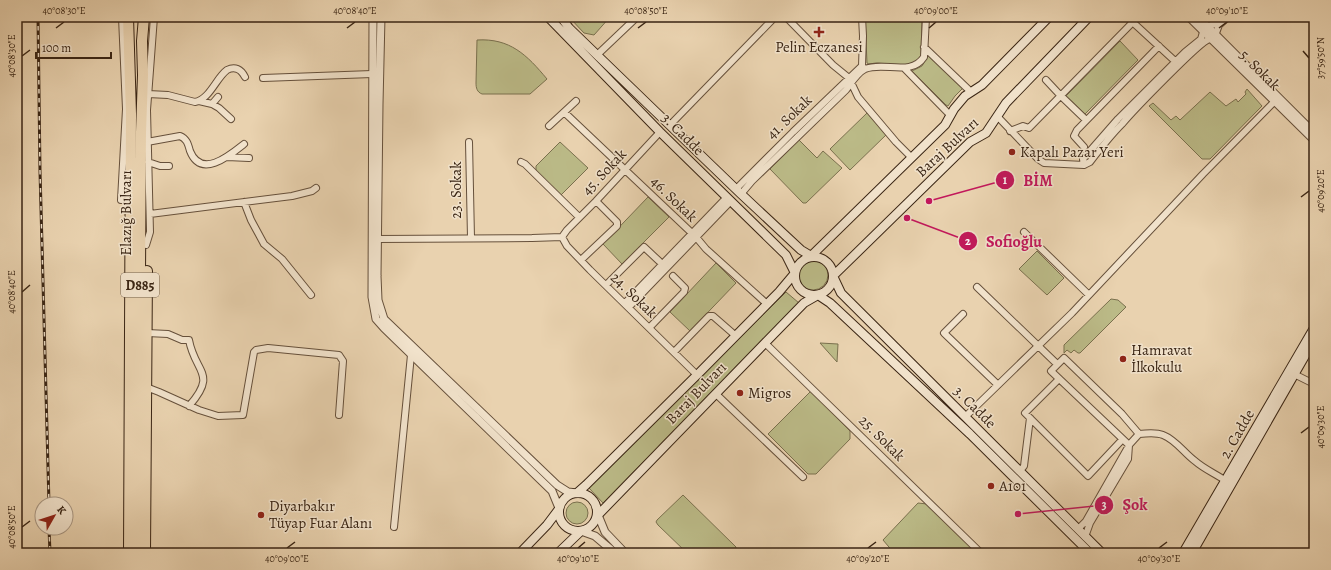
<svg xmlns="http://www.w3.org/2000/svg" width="1331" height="570" font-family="Alegreya,serif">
  <rect width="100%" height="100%" fill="#e9d2af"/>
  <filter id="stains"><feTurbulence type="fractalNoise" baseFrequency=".005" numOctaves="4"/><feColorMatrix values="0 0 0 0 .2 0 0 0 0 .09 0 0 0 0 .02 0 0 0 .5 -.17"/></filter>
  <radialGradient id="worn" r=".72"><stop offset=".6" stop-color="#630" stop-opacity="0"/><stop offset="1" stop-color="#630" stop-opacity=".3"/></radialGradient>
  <path fill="#bbba87" stroke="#7a704e" d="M569,17H610L594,35L584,33Z
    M865,17H922L921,57C918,60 915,63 911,64C903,66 873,68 867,63Z
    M477,40C510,38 527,55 547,79L530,94H482C477,92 476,88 476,83Z
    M1120,41L1138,60L1085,114L1066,96Z
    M928,55H930L963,88L955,96L948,106L946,105L912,71L922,66Z
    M1247,89L1262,106L1210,159H1202L1149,106L1153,103L1171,120L1176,116L1180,120L1210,92L1226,106L1236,99L1238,102L1246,94L1245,92Z
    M867,113L887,134L850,170L830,149Z
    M799,140L817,158L823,151L842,168L806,203H803L770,169Z
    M560,142L588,168L560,196L536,172V166Z
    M648,197L669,217L622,264L603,244Z
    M1037,251L1064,278L1047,295L1019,269Z
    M798 275a15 15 0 1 1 30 0a15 15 0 1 1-30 0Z
    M716,263L736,283L690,331L670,312Z
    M786,292L799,303L603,503L589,488Z
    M1111,299L1118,300L1126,307L1080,353H1078L1074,350L1071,353L1067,350L1064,353V345Z
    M820,343L838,344L837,362Z
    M811,391L850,431V439L816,474H808L768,434Z
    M683,495L736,547V553H687L658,525L656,522L657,520Z
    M566 513a11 11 0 1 1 22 0a11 11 0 1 1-22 0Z
    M918,503L927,504L973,550L971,553H894L883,540Z"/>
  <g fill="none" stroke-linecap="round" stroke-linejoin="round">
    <defs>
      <path id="minor" d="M786,17L833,65L849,78L858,97L896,142L912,158
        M862,17L863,36L862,66L864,68
        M1127,17L1176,62
        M1208,26L1215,24L1222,17
        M1216,33L1219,25L1228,17
        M924,47L971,92
        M597,55L637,17
        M904,68L950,115
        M263,78L372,74
        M1046,80L1060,95L1086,120
        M148,94L168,95L195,102C210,99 216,78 227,70C235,66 241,69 245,77
        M199,101L212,104L219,108L231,119
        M212,104L218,97
        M564,112L696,237L706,249L767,304
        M997,116L1038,159L1044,163L1084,165L1090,162C1100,149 1110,136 1122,124C1132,112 1201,40 1210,39
        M670,125L775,17
        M549,126L576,101
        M1010,131L1023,126L1029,128L1133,22
        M660,132L596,201L567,230L562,237L567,246L590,270L697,375
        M147,142L180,136C187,139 188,144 190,151C201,179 229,156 244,144
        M469,142L471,238
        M1084,147L1074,136L1077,130L1159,46
        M227,157L249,158
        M148,162L160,166H169
        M521,162L525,164L579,217
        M1084,165L1083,159L1118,119L1185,52L1201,39L1203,32
        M736,189L793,132L862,66
        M741,194L752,181L846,90C851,83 857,73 865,69C884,61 911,77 924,57L926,17
        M121,200L126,109L122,17
        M244,202L251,220L264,244L282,259L311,295
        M150,214L292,196L312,191L316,188
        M1024,232L1089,295
        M377,239L532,238L562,237
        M146,245L150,232L147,110L154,17
        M581,260L617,226V222L596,201
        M606,285L644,247L659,261
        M977,287L1057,364
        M625,303L727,197
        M629,307L731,201
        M963,314L944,333L998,385
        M649,328L684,292L685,288L673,276
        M147,333L168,334L182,340H189C195,373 218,373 189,406
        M765,343L981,553
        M674,352L709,316H713L736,336
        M1064,358L1122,414L1139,434L1129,445L1051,371Z
        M1294,374L1314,384
        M1059,379L1025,413L1088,476L1120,442
        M146,387L159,392L199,410L218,416L243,415L254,352L256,350L268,348L339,355L343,361L339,415
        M716,394L803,477
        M965,417L1072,313L1203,174L1274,102
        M1139,434C1147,433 1156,432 1163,435C1176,440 1184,453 1195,461C1204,469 1216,474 1226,481
        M1020,471L1024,466L1030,418
        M394,527L411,355
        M1078,529L1086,521L1127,449
        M1085,537L1090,523L1128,459L1129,445"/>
      <path id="tertiary" d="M373,17L372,297L376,319L384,328L552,491L559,508
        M381,17L379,104L377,276L378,300L384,319L557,485L568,492L577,493
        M1189,17L1314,140
        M1198,17L1314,133
        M598,515L605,532L625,553
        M581,531L595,536L615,553"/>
      <path id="secondary" d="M548,17L660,132L786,255L795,273L779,292L700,372L586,485L577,493
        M561,17L569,28L741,194L801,250L811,256L945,125L954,109L965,96L982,85L1049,17
        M1089,17L1006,103L986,133L970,142L833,276L841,293L1102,553
        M795 276a19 19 0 1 1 38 0a19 19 0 1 1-38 0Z
        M559 512a19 19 0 1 1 38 0a19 19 0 1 1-38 0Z
        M598,515L765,343L804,303L818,295L830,303L970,434L1090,553
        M520,553L547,525L559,509
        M558,553L581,531
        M1183,553L1314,328
        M1192,553L1314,340"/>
      <path id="trunk" d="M128,17L131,114L129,553
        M138,553L141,132L143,75L142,41L144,17
        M145,553L147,271"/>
    </defs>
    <use href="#minor" stroke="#66503b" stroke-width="8"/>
    <use href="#tertiary" stroke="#66503b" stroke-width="9"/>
    <use href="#secondary" stroke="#3a2514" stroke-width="10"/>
    <use href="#trunk" stroke="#3a2514" stroke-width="12"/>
    <use href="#minor" stroke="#f1e2cb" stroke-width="6"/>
    <use href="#tertiary" stroke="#f1e2cb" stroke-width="7"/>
    <use href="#secondary" stroke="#f1e2cb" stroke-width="8"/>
    <use href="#trunk" stroke="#e9d2af" stroke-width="10"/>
    <defs>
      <path id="rail" d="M38,17L40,171L49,504
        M49,528L50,553"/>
    </defs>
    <use href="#rail" stroke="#3a2514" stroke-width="3"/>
    <use href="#rail" stroke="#f1e2cb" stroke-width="1.5" stroke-dasharray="4.5" stroke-linecap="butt"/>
  </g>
  <path fill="none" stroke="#3a2514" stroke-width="1.5" d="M56,28L64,22M347,28L355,22M638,28L646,22M929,28L936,22M1219,28L1227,22M1303,51L1309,58M22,56L30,50M1301,197L1309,191M22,292L30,285M1301,433L1309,427M22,527L30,521M287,548L295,542M578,548L585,542M868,548L876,542M1159,548L1167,542"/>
  <g fill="#8f2418" stroke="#f1e2cb" stroke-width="1.5">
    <path d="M817 26h4v4h4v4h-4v4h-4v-4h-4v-4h4z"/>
    <circle cx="1012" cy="152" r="4"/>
    <circle cx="1123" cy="359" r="4"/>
    <circle cx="740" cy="393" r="4"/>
    <circle cx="991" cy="486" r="4"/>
    <circle cx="261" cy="515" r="4"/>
  </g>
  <g text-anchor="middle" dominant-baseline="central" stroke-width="3" stroke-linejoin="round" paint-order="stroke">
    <rect fill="#f1e2cb" stroke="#715e4b" stroke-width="1" x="121" y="273" width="38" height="24" rx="3"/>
    <g font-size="14" font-weight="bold" fill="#3a2514">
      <text x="140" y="285">D885</text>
    </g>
    <g font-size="15" fill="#3a2514" stroke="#f1e2cb" text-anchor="start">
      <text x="819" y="47" text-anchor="middle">Pelin Eczanesi</text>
      <text x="1020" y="152">Kapalı Pazar Yeri</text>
      <text x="1131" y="350">Hamravat<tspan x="1131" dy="17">İlkokulu</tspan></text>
      <text x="748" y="393">Migros</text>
      <text x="999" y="486">A101</text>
      <text x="269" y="506">Diyarbakır<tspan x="269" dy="17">Tüyap Fuar Alanı</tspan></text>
    </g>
    <g font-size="15" fill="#3a2514" stroke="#f1e2cb">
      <text transform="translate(1260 70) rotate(45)">5. Sokak</text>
      <text transform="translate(789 117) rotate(-44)">41. Sokak</text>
      <text transform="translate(683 134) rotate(45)">3. Cadde</text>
      <text transform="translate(947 147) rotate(-43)">Baraj Bulvarı</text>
      <text transform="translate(604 172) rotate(-47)">45. Sokak</text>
      <text transform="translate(456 190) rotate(-90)">23. Sokak</text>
      <text transform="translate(674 199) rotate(44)">46. Sokak</text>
      <text transform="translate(126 213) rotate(-90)">Elazığ Bulvarı</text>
      <text transform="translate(634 295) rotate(44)">24. Sokak</text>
      <text transform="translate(696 393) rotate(-46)">Baraj Bulvarı</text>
      <text transform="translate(975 407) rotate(45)">3. Cadde</text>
      <text transform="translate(1237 434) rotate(-60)">2. Cadde</text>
      <text transform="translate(882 438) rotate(45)">25. Sokak</text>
    </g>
  </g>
  <path fill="none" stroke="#c2185b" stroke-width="1.5" d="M929 201L1005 180M907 218L968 241M1018 514L1104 505"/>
  <g fill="#c2185b" stroke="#f1e2cb" stroke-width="1.5">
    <circle cx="929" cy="201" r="4"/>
    <circle cx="907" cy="218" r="4"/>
    <circle cx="1018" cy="514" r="4"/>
    <circle cx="1005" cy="180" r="10"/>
    <circle cx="968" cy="241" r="10"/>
    <circle cx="1104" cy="505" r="10"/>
  </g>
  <g font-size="12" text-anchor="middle" font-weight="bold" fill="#fff">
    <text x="1005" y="184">1</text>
    <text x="968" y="245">2</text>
    <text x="1104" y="509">3</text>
  </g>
  <g font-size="16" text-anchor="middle" font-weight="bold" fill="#c2185b" stroke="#f1e2cb" stroke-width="3" stroke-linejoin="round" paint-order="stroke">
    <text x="1038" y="186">BİM</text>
    <text x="1014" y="247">Sofioğlu</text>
    <text x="1135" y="510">Şok</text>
  </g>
  <rect width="1331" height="570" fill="none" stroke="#e9d2af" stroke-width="44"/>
  <g transform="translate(54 516) rotate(51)"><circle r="19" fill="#f1e2cb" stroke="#a89682"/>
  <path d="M0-3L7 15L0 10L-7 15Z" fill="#8f2418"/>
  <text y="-6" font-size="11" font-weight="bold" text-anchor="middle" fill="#3a2514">K</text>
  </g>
  <path d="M36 52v6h75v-6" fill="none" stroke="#3a2514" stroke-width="2"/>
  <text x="42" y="52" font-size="12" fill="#3a2514" stroke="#f1e2cb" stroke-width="3" paint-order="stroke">100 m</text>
  <rect x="22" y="22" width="1287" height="526" fill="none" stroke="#3a2514" stroke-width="1.5"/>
  <g font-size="10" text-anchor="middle" fill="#3a2514">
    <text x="64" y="14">40°08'30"E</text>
    <text x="355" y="14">40°08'40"E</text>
    <text x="646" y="14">40°08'50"E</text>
    <text x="936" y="14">40°09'00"E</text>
    <text x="1227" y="14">40°09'10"E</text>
    <text transform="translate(11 56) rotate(-90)" y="4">40°08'30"E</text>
    <text transform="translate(1320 58) rotate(-90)" y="4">37°59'50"N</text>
    <text transform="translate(1320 191) rotate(-90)" y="4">40°09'20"E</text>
    <text transform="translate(11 292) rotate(-90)" y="4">40°08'40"E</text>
    <text transform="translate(1320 427) rotate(-90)" y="4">40°09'30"E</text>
    <text transform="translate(11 527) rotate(-90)" y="4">40°08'50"E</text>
    <text x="287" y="562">40°09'00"E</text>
    <text x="578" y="562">40°09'10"E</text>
    <text x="868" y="562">40°09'20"E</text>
    <text x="1159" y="562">40°09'30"E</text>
  </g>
  <rect width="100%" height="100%" filter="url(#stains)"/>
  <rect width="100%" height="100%" fill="url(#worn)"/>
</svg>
